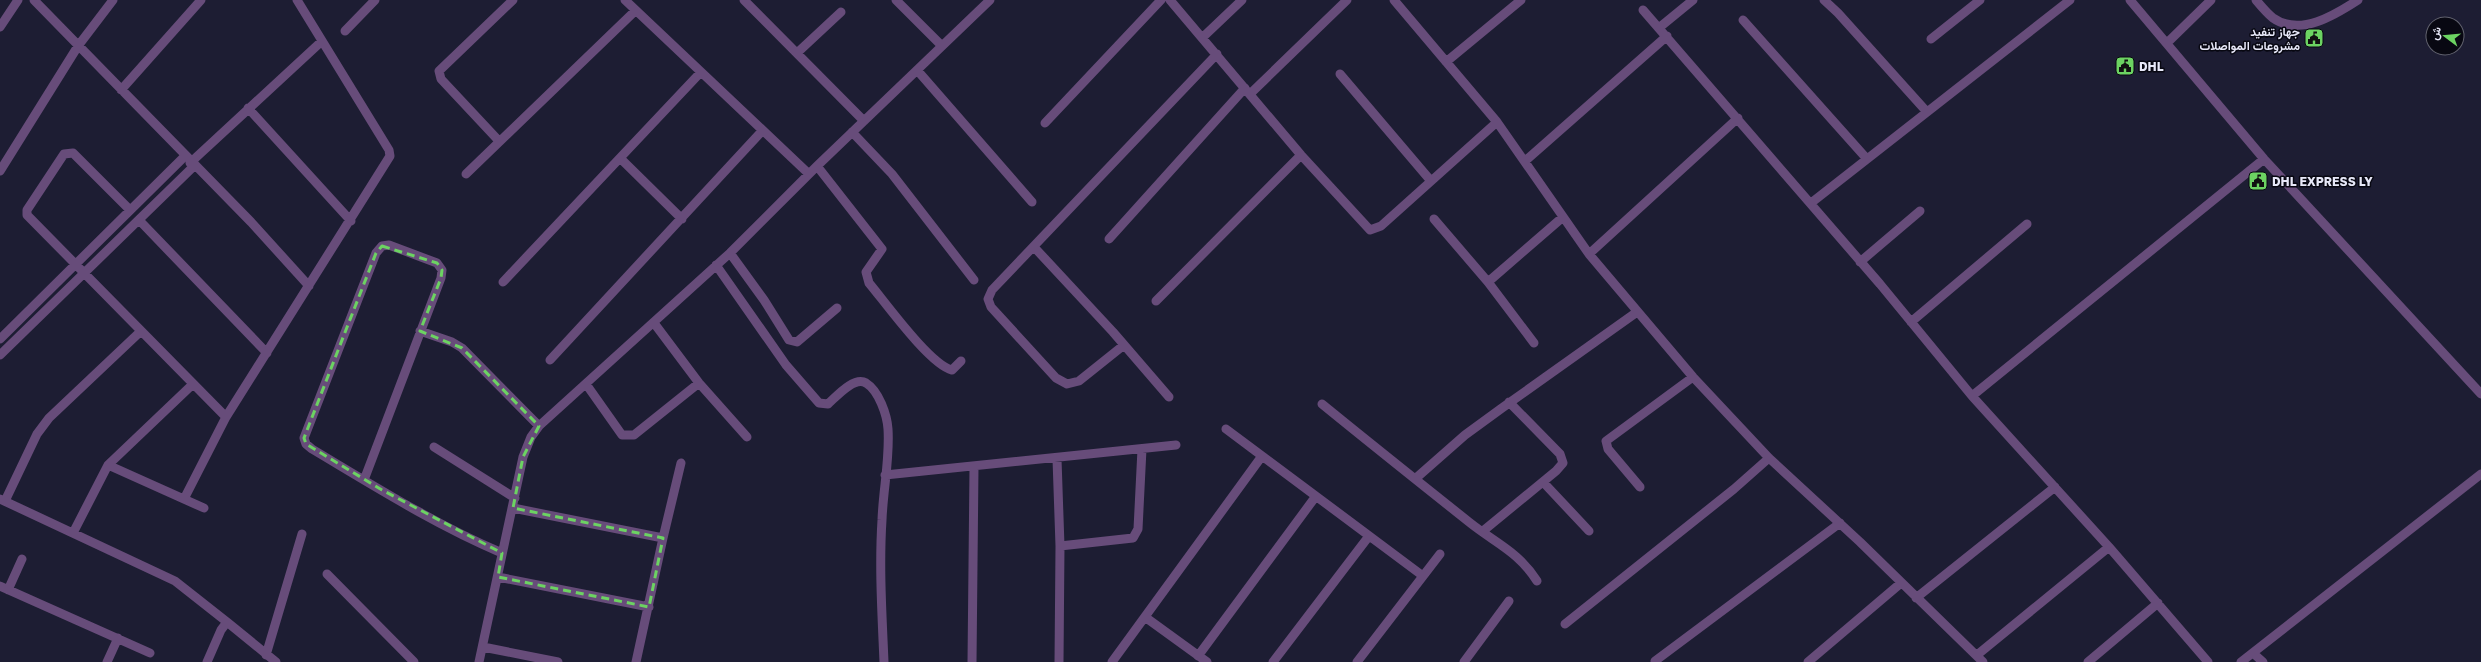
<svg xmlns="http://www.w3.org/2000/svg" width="2481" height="662" font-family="'Golos Text',Vazirmatn,sans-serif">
  <rect width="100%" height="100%" fill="#1d1d33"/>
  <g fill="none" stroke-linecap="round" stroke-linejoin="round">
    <path stroke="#674c7a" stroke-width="9" d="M34,0L251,222L309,286
      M625,0L809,174
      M744,0L864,121
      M896,0L942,46
      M1170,0L1301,155L1370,230L1381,226L1497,122
      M1394,0L1497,122L1589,254L1693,377L1769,458L1860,542L1983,662
      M1824,0L1838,13L1927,112
      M2130,0L2264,159L2481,394
      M2256,0C2261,6 2267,13 2273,18C2300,37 2335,15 2358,0
      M1643,10L1880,284L1972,396L2109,547L2208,662
      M1743,20L1867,159
      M0,27L18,0
      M1660,27L1693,0
      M345,31L375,0
      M1202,38L1242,0
      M1931,39L1980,0
      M2167,43L2211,0
      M797,53L841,12
      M1446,62L1521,0
      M917,70L1032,202
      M1340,74L1431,181
      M121,90L201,0
      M1251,93L1347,0
      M248,108L351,221
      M1045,123L1161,0
      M852,132L892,174L974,280
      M499,141L441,79L439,71L513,0
      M621,159L682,219
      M1525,161L1667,36
      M190,163L322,41
      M817,166L882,249L866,272L869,283C885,302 930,365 952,370L961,361
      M0,171L78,46L113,0
      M466,174L635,11
      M1811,203L2070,0
      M130,210L73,153L64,154L27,210V215L226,417
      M1434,219L1488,282L1534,343
      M139,220L267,353
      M1109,239L1245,88
      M1034,247L1113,332L1169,397
      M730,253L764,300L789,340L797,342L837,308
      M1589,254L1738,118
      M1860,262L1920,211
      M716,265L786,365L819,403L828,404C836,397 854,376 866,383C879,391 887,415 888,429C890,459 883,490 882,520C879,567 882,614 884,662
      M503,282L701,72
      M1488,282L1563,217
      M1156,301L1301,155
      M1911,322L2027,224
      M654,323L699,383L747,437
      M420,331L452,342L462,348L539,426
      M0,339L184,157
      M1124,345L1079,381L1067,384L1056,378L991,307L988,299L992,290L1217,54
      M0,355L194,166
      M550,360L762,131
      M586,384L622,435H634L699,383
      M1972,396L2264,159
      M1322,404C1371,444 1420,483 1469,522C1495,543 1518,551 1537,581
      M1226,429L1423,576
      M434,447L515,498
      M1057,459L1060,546L1059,662
      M108,465L204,508
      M885,475L1176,445
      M1415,479L1465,435L1502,408L1637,312
      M364,480L441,278L442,270L437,263L389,245L382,246L376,253L304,438L306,444L312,449C374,486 436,525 502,553
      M1543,482L1589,531
      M1640,487L1608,449L1606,441L1693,377
      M0,499L175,581L227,622
      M184,499L226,417L390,156L389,150L297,0
      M5,501L37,434L49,418L141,331
      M513,508L663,538
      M1483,531L1556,471L1563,463L1560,454L1509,402
      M73,533L108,465L193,384
      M1060,546L1133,538L1138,529L1142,449
      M327,574L414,662
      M498,577L649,607
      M0,586L150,653
      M8,590L22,559
      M1916,598L2055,487
      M1145,617L1207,662
      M1565,624L1734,489L1769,458
      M483,647L558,662
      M2253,653L2263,662
      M266,655L302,534
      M1977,655L2109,547
      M1198,656L1316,496
      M1655,661L1840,523
      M107,662L118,638
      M207,662L221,630L227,622L276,662
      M479,662L523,457L531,437L539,426L730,253L817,166L990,0
      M636,662L663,538L681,463
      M972,662L974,467
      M1112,662L1262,456
      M1273,662L1369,536
      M1357,662L1440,554
      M1464,662L1509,601
      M1808,662L1901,583
      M2088,662L2158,603
      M2241,662L2481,474"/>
  </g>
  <path fill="none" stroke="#6cd362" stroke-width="3" stroke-dasharray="8 5" stroke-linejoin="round" d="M382,246L437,263L442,270L441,278L420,331L462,348L539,426L523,457L513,508L663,538L649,607L498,577L502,553L382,490L306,444L304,438L344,335L376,253Z"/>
  <defs>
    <symbol id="civic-square" viewBox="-11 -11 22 22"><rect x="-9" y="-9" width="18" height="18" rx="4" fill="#6cd362" stroke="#080812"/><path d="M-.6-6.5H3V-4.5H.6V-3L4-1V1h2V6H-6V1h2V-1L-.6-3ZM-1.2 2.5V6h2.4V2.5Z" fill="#111"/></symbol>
  </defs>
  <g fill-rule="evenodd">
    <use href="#civic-square" x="2303" y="27" width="22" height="22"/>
    <use href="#civic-square" x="2114" y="55" width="22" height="22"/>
    <use href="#civic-square" x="2247" y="170" width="22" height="22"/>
  </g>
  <g text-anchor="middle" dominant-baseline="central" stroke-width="3" stroke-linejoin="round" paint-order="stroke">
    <g font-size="12" font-weight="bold" fill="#e7e8f8" stroke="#080812" text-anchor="start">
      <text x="2300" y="31" text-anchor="end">جهاز تنفيد<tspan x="2300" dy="14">مشروعات المواصلات</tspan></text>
      <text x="2139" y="66">DHL</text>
      <text x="2272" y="181">DHL EXPRESS LY</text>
    </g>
  </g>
  <g transform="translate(2445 36) rotate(286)"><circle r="19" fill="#080812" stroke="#61626e"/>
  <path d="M0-3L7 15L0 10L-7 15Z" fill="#6cd362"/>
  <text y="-6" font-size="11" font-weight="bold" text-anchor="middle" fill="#e7e8f8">ش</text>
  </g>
</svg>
